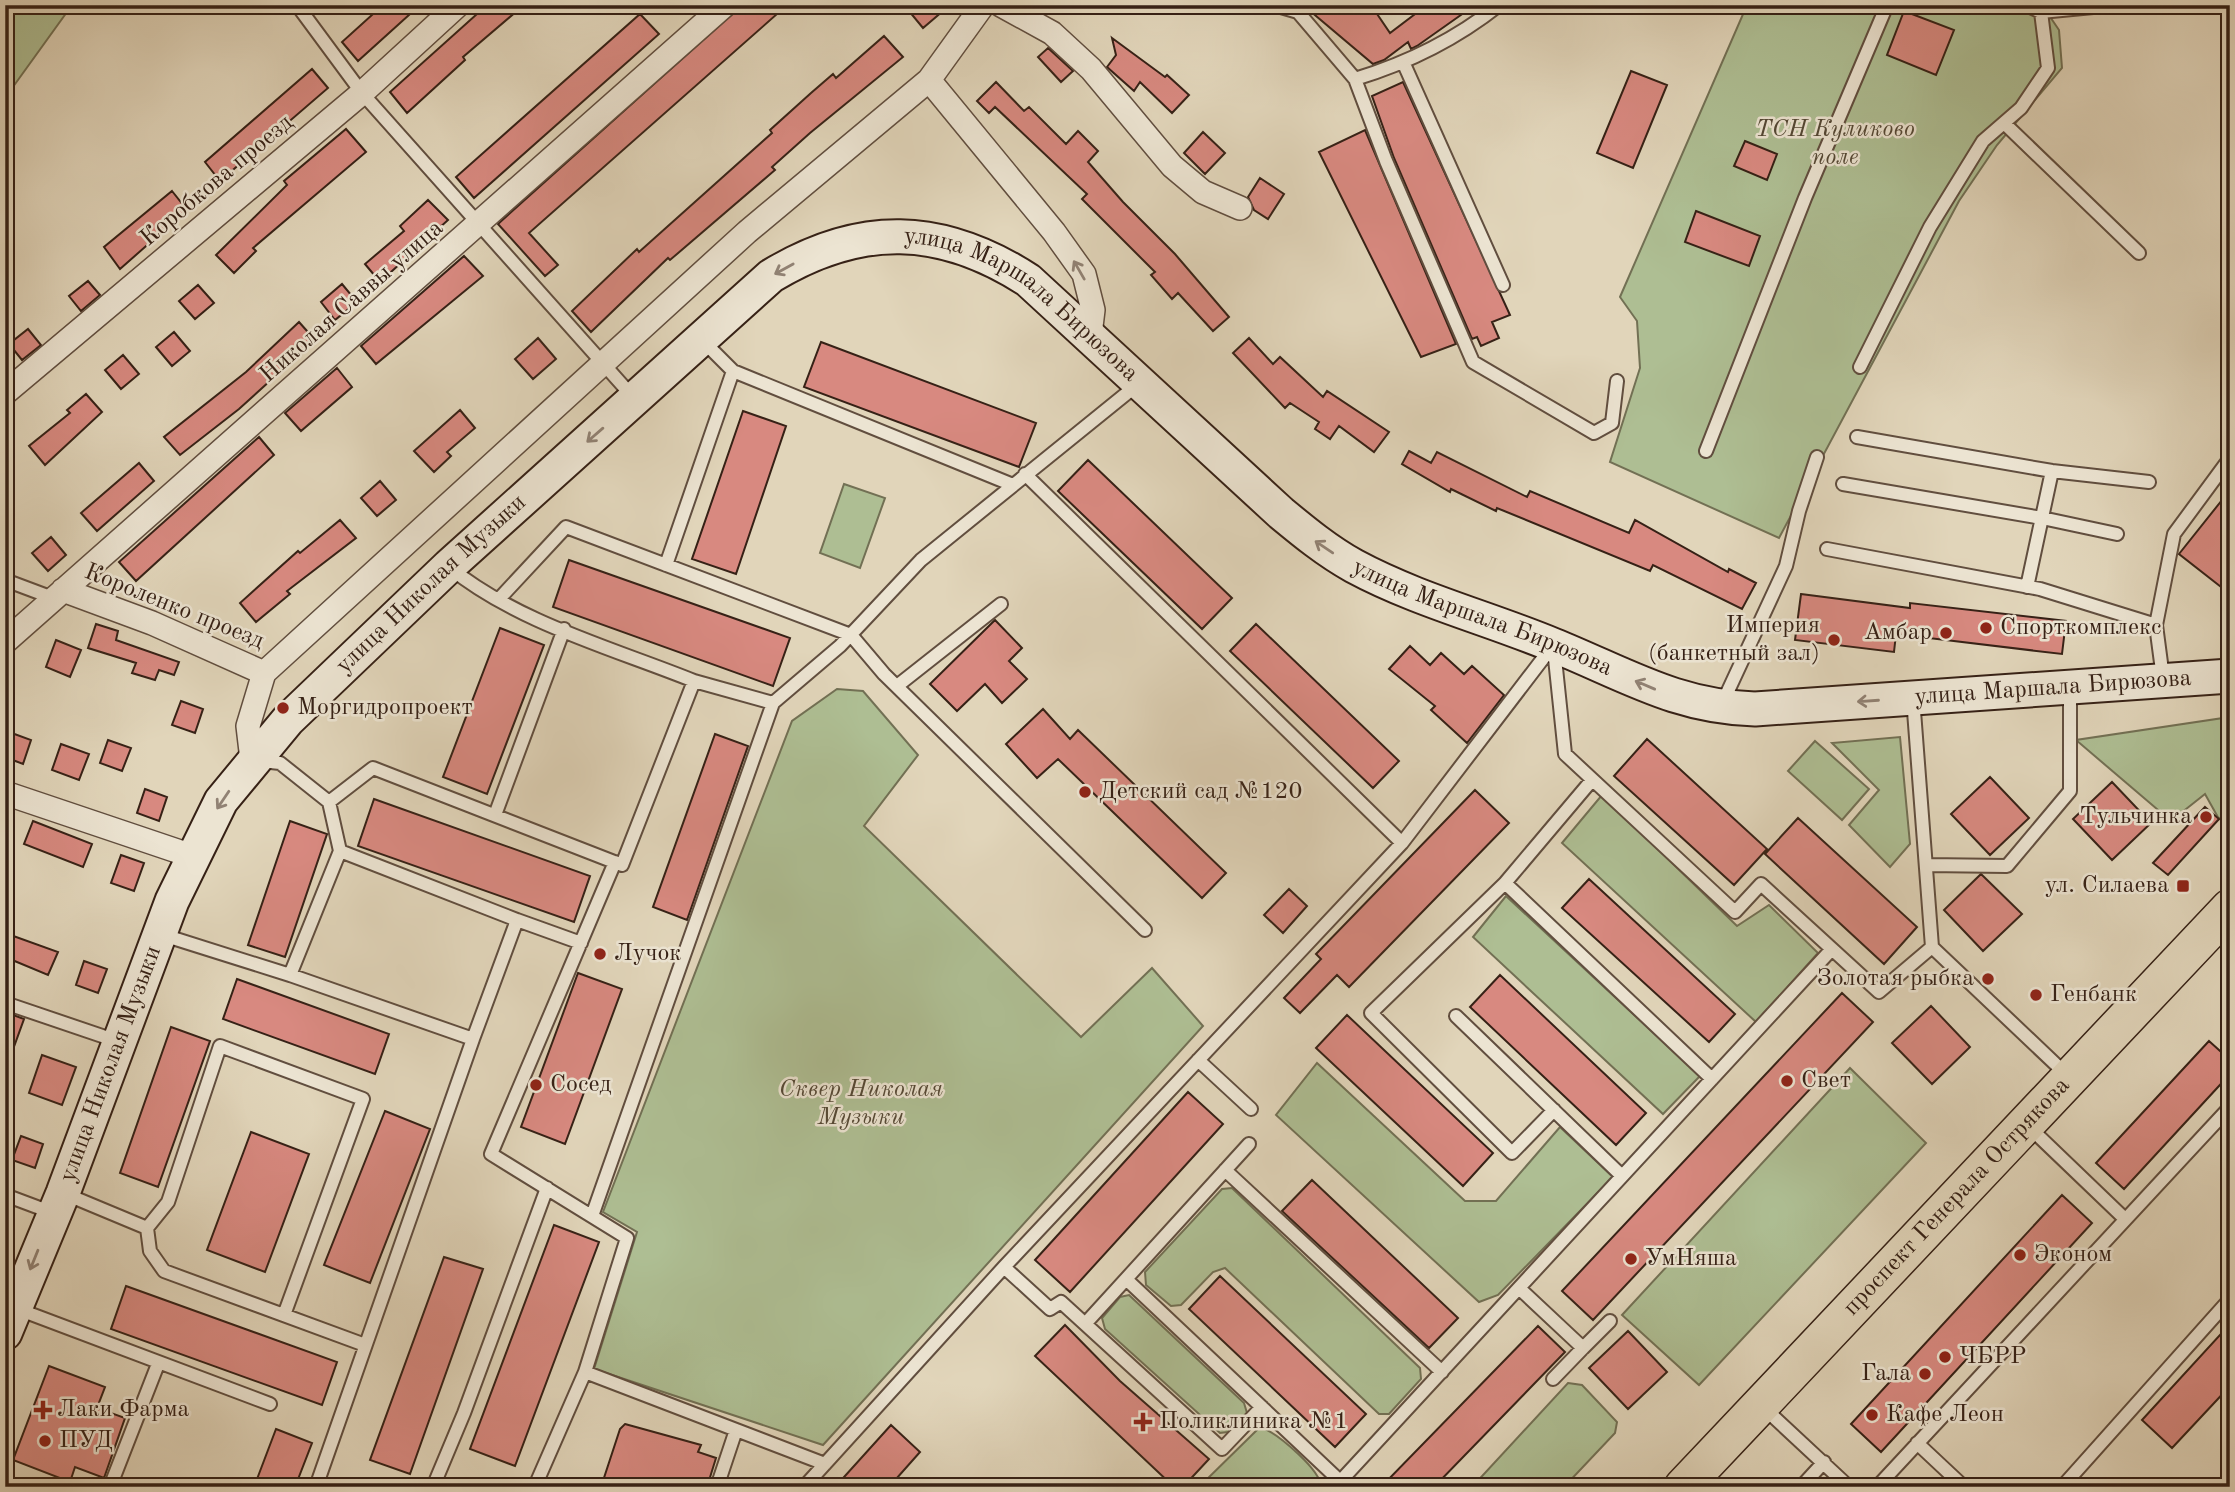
<svg xmlns="http://www.w3.org/2000/svg" width="2235" height="1492" font-family="'Old Standard TT',serif">
  <rect width="100%" height="100%" fill="#e1d5ba"/>
  <filter id="stains"><feTurbulence type="fractalNoise" baseFrequency=".00286" numOctaves="4"/><feColorMatrix values="0 0 0 0 .2 0 0 0 0 .09 0 0 0 0 .02 0 0 0 .5 -.17"/></filter>
  <radialGradient id="worn" r=".72"><stop offset=".6" stop-color="#630" stop-opacity="0"/><stop offset="1" stop-color="#630" stop-opacity=".3"/></radialGradient>
  <path fill="#aebe93" stroke="#727054" stroke-width="2" d="M5,5H72L5,98Z
    M1747,5H2042L2059,30L2062,68L1997,145L1959,201L1779,538L1610,462L1640,368L1637,321L1620,297Z
    M844,484L885,498L860,568L820,553Z
    M837,689L863,691L918,755L864,826L1081,1037L1152,968L1203,1026L823,1445L594,1369L637,1232L603,1212L792,721Z
    M2230,717V808L2219,819L2205,794L2171,821L2076,740Z
    M1900,737L1910,844L1890,867L1849,825L1879,790L1832,743Z
    M1815,741L1869,789L1842,820L1788,771Z
    M1602,795L1737,926L1769,905L1818,953L1756,1022L1562,843Z
    M1506,896L1700,1076L1663,1114L1473,937Z
    M1317,1063L1465,1201H1496L1560,1127L1613,1177L1498,1295L1479,1302L1276,1115Z
    M1850,1068L1926,1143L1699,1385L1622,1315Z
    M1232,1188L1420,1368L1421,1379L1389,1414H1379L1225,1268L1213,1272L1181,1305L1171,1306L1146,1285L1145,1272L1222,1189Z
    M1129,1295L1244,1403L1247,1413L1228,1432L1220,1433L1105,1329L1102,1318L1120,1297Z
    M1568,1383L1582,1385L1617,1422L1615,1433L1564,1487H1472Z
    M1263,1428C1279,1435 1321,1470 1321,1487H1199L1258,1429Z"/>
  <path fill="#d88980" stroke="#362116" stroke-width="2" d="M383,5H420L358,61L342,42Z
    M487,5H524L463,57L465,60L407,113L390,92Z
    M742,5H769L777,14L529,233L558,265L545,276L498,224Z
    M904,5H950L923,28Z
    M1303,5H1371L1390,33L1427,5H1475L1417,46L1411,49L1408,42L1384,60L1373,64Z
    M1904,11L1954,30L1936,75L1887,55Z
    M640,14L659,34L474,198L456,177Z
    M884,36L903,57L810,133L772,167L775,170L670,260L668,258L591,332L572,311L637,249L639,252L772,133L770,130L811,93L833,74L836,78Z
    M1112,38L1165,77L1167,75L1189,95L1172,113L1140,82L1134,91L1107,67L1116,55Z
    M1048,48L1073,71L1061,82L1038,57Z
    M312,69L328,88L220,181L205,162Z
    M1631,71L1667,85L1633,168L1597,153Z
    M996,82L1024,111L1029,107L1066,144L1078,131L1098,151L1088,162L1123,202L1175,254L1229,317L1213,331L1178,293L1172,299L1151,275L1155,272L1082,199L1087,194L995,107L989,113L977,101Z
    M1403,82L1510,315L1492,322L1499,338L1481,346L1477,337L1472,339L1394,158L1372,96Z
    M346,129L366,152L253,248L256,251L234,273L216,255L287,185L284,181Z
    M1365,130L1456,344L1421,357L1319,152Z
    M1203,132L1225,153L1205,174L1184,153Z
    M1745,141L1777,154L1767,180L1734,166Z
    M1260,178L1284,194L1268,219L1254,210L1248,197Z
    M172,191L187,210L120,269L104,247Z
    M428,200L448,220L380,282L365,264L404,231L400,226Z
    M1696,211L1760,236L1749,266L1685,242Z
    M464,256L483,276L376,364L361,346Z
    M88,281L100,295L81,311L69,296Z
    M342,284L357,302L335,320L321,302Z
    M198,285L214,303L195,319L179,301Z
    M299,322L315,340L239,409L180,455L164,437L246,372Z
    M28,329L41,345L22,360L9,344Z
    M174,332L190,351L172,366L156,347Z
    M538,338L556,359L533,379L515,359Z
    M1249,338L1273,364L1280,357L1323,397L1327,391L1389,432L1374,452L1339,426L1330,439L1315,429L1319,422L1290,403L1285,408L1233,353Z
    M821,342L1036,423L1019,467L804,387Z
    M123,355L139,374L121,389L105,370Z
    M337,368L352,387L301,431L285,413Z
    M86,394L102,412L45,465L29,446L70,413L67,410Z
    M460,410L475,428L447,452L451,456L434,472L414,451Z
    M743,411L786,426L736,574L692,559Z
    M259,437L274,455L136,581L119,562Z
    M1409,451L1431,463L1437,452L1527,497L1530,491L1629,533L1635,520L1728,572L1729,569L1756,583L1742,609L1653,565L1650,571L1497,508L1496,511L1451,489L1450,492L1402,464Z
    M1088,460L1232,598L1202,629L1058,491Z
    M139,463L154,481L97,531L81,513Z
    M380,481L396,500L377,516L361,498Z
    M2230,490V594L2179,554Z
    M340,520L356,538L287,591L290,594L256,622L240,603L298,551L300,553Z
    M51,537L66,555L48,571L32,553Z
    M569,560L790,638L773,686L553,607Z
    M1801,594L1910,608V603L2066,621L2062,654L1896,634L1894,652L1795,640Z
    M995,620L1022,648L1009,661L1027,679L1002,703L985,684L957,711L930,684Z
    M96,624L118,631L116,640L179,662L174,675L159,670L155,680L132,673L136,663L88,648Z
    M1256,624L1399,761L1373,788L1230,651Z
    M500,628L544,645L487,794L443,777Z
    M56,640L81,650L70,677L46,667Z
    M1410,646L1430,665L1441,653L1464,674L1472,666L1504,695L1467,743L1431,710L1435,706L1389,669Z
    M181,701L203,709L195,733L172,725Z
    M1043,709L1070,739L1078,730L1226,873L1202,898L1058,759L1037,778L1006,744Z
    M9,732L31,740L23,764L5,757Z
    M715,734L748,746L687,920L653,907Z
    M1647,739L1767,849L1734,885L1614,776Z
    M108,740L131,748L122,771L100,763Z
    M61,744L89,754L79,780L52,770Z
    M1990,777L2029,818L1990,855L1951,814Z
    M2112,782L2151,823L2112,860L2073,819Z
    M145,789L167,797L159,821L137,813Z
    M1475,790L1509,823L1349,987L1337,975L1300,1013L1284,998L1321,959L1316,954Z
    M374,799L590,876L574,922L358,846Z
    M2205,807L2219,819L2168,875L2153,863Z
    M1798,818L1917,927L1884,964L1765,854Z
    M33,821L92,844L83,867L24,844Z
    M290,821L327,834L285,957L248,945Z
    M121,855L144,863L134,891L111,883Z
    M1981,874L2022,914L1983,951L1944,910Z
    M1589,879L1735,1014L1709,1042L1562,908Z
    M1289,889L1307,906L1283,933L1264,915Z
    M5,933L58,952L48,975L5,957Z
    M84,961L107,969L98,993L76,985Z
    M578,973L622,989L565,1144L521,1127Z
    M1500,975L1646,1113L1616,1145L1470,1007Z
    M237,979L389,1034L375,1074L223,1019Z
    M1842,993L1873,1022L1593,1320L1562,1291Z
    M1931,1006L1970,1047L1932,1084L1892,1043Z
    M5,1012L24,1019L7,1066H5Z
    M1347,1015L1493,1153L1463,1186L1316,1048Z
    M171,1027L210,1041L158,1187L120,1173Z
    M2209,1041L2230,1060V1074L2124,1189L2096,1163Z
    M42,1055L76,1067L62,1105L29,1093Z
    M1188,1092L1223,1124L1070,1292L1035,1260Z
    M385,1111L430,1129L370,1283L324,1265Z
    M251,1132L309,1154L265,1272L207,1250Z
    M21,1136L43,1144L35,1168L12,1160Z
    M1312,1180L1458,1318L1429,1348L1282,1211Z
    M2062,1195L2092,1223L1881,1452L1851,1424Z
    M554,1225L599,1242L515,1466L470,1449Z
    M444,1257L483,1269L410,1474L370,1460Z
    M1220,1276L1366,1414L1335,1447L1189,1309Z
    M126,1286L337,1362L322,1405L111,1329Z
    M2230,1324V1386L2172,1448L2142,1420Z
    M1065,1325L1120,1381L1209,1459L1183,1487H1174L1035,1356Z
    M1538,1326L1565,1352L1434,1487H1381Z
    M1628,1331L1667,1372L1628,1409L1589,1368Z
    M49,1366L105,1387L97,1408L125,1418L104,1478L75,1467L70,1482L13,1460Z
    M625,1424L701,1445L698,1452L716,1458L707,1487H601L620,1429Z
    M891,1425L920,1452L889,1487H835Z
    M276,1429L312,1443L295,1487H254Z"/>
  <g fill="none" stroke-linecap="round" stroke-linejoin="round">
    <defs>
      <path id="service" d="M297,5L362,93L633,397
        M1274,5L1298,12L1355,79L1386,161L1473,362L1594,433L1612,423L1617,381
        M2026,5L2041,12L2114,5
        M1404,64L1503,285
        M1355,79C1408,63 1455,40 1499,5
        M2004,123L2139,253
        M702,340L733,371L1013,485
        M1860,367L1930,227L1983,141L2021,108L2048,68L2041,12L2044,5
        M1857,437L2052,471L2149,482
        M1706,451L1805,198L1887,5
        M1025,474L1402,843
        M1843,484L2042,518L2117,534
        M1827,549L2040,589L2156,625L2163,678
        M666,565L733,371
        M5,580L53,598
        M2027,587L2052,471
        M499,599L566,527L851,635L884,674L1145,930
        M2156,625L2174,534L2230,458
        M1554,649L1565,754L1735,912L1761,884L1879,992L1932,947
        M694,681L773,703L840,646L921,560L1137,385
        M897,686L1001,604
        M1913,698L1932,947L2068,1076
        M1722,704L1786,566L1799,511L1817,457
        M261,761L280,763L329,802L340,851
        M329,802L373,768L622,865L694,681C612,648 518,623 449,567
        M495,815L564,629
        M615,862L491,1154L627,1238L585,1372L825,1464
        M1926,865L2007,866L2070,791V687
        M1505,883L1592,780
        M517,920L581,943
        M160,934L290,975L473,1039L517,920L340,851L290,975
        M5,1003L117,1041
        M1456,1016L1622,1176
        M1198,1060L1251,1109
        M1554,1110L1512,1153L1371,1013L1505,883L1712,1079
        M2027,1125L2125,1219
        M1225,1170L1442,1372
        M63,1193L147,1228L150,1251L164,1271L365,1345
        M5,1195L53,1213
        M592,1216L773,703
        M147,1228L168,1202L220,1046L363,1099L284,1315
        M1004,1267L1050,1309L1061,1302L1222,1449L1262,1407
        M1126,1279L1340,1481
        M1519,1288L1583,1348L1610,1321
        M15,1308L270,1404
        M1085,1324L1249,1144
        M1553,1379L1583,1348
        M1763,1407L1849,1487
        M1917,1443L1964,1487
        M110,1487L158,1364
        M323,1487L317,1484L473,1039
        M433,1487L464,1413L547,1188
        M541,1487L536,1484L585,1372
        M717,1487L736,1430
        M804,1487L1004,1267L1402,843L1551,648
        M1335,1487L1832,949
        M1801,1487L1824,1462
        M1877,1487L2230,1107
        M2062,1487L2230,1299"/>
      <path id="minor" d="M1001,5L1052,33L1091,69L1172,166L1203,192L1240,208
        M929,80L1054,232L1084,274L1093,310L1090,335
        M5,393L362,93L458,5
        M63,590L152,623L264,673
        M5,642L725,5
        M252,760L248,726L264,673L747,232L929,80L983,5
        M5,793L192,856"/>
      <g id="secondary">
        <path id="s1" d="M5,1333L63,1193L172,901L221,801L288,720L449,566L771,276C860,222 941,224 1028,280L1281,513C1304,532 1327,551 1354,566C1417,600 1488,618 1553,645C1625,674 1676,707 1755,709L2230,676"/>
      </g>
      <g id="primary">
        <path id="s2" d="M1683,1487L2230,908"/>
      </g>
    </defs>
    <use href="#service" stroke="#614e3f" stroke-width="16"/>
    <use href="#minor" stroke="#614e3f" stroke-width="26"/>
    <use href="#secondary" stroke="#362116" stroke-width="37"/>
    <use href="#primary" stroke="#362116" stroke-width="40"/>
    <use href="#service" stroke="#ece4d2" stroke-width="12"/>
    <use href="#minor" stroke="#ece4d2" stroke-width="23"/>
    <use href="#secondary" stroke="#ece4d2" stroke-width="33"/>
    <use href="#primary" stroke="#e1d5ba" stroke-width="37"/>
  </g>
  <defs><path id="oneway-shaft" d="M-6 0H5M1.5-3L5.5 0L1.5 3" fill="none" stroke-width="1.6" stroke-linecap="round" stroke-linejoin="round" transform="scale(1.75)"/></defs>
  <g stroke="#918274">
    <use href="#oneway-shaft" transform="translate(784 269) rotate(151)"/>
    <use href="#oneway-shaft" transform="translate(1079 270) rotate(-120)"/>
    <use href="#oneway-shaft" transform="translate(595 435) rotate(139)"/>
    <use href="#oneway-shaft" transform="translate(1324 547) rotate(-146)"/>
    <use href="#oneway-shaft" transform="translate(1645 685) rotate(-157)"/>
    <use href="#oneway-shaft" transform="translate(1868 701) rotate(176)"/>
    <use href="#oneway-shaft" transform="translate(223 800) rotate(124)"/>
    <use href="#oneway-shaft" transform="translate(34 1260) rotate(112)"/>
  </g>
  <g fill="#8f2418" stroke="#ece4d2" stroke-width="2.5">
    <circle cx="1986" cy="628" r="7"/>
    <circle cx="1946" cy="633" r="7"/>
    <circle cx="1834" cy="640" r="7"/>
    <circle cx="283" cy="708" r="7"/>
    <circle cx="1085" cy="792" r="7"/>
    <circle cx="2206" cy="817" r="7"/>
    <rect x="2176" y="879" width="14" height="14" rx="3.5"/>
    <circle cx="600" cy="954" r="7"/>
    <circle cx="1988" cy="979" r="7"/>
    <circle cx="2036" cy="995" r="7"/>
    <circle cx="1787" cy="1081" r="7"/>
    <circle cx="536" cy="1085" r="7"/>
    <circle cx="2020" cy="1255" r="7"/>
    <circle cx="1631" cy="1259" r="7"/>
    <circle cx="1945" cy="1357" r="7"/>
    <circle cx="1925" cy="1374" r="7"/>
    <path d="M39.5 1399.5h7v7h7v7h-7v7h-7v-7h-7v-7h7z"/>
    <circle cx="1872" cy="1415" r="7"/>
    <path d="M1139.5 1411.5h7v7h7v7h-7v7h-7v-7h-7v-7h7z"/>
    <circle cx="45" cy="1441" r="7"/>
  </g>
  <g text-anchor="middle" dominant-baseline="central" stroke-width="5" stroke-linejoin="round" paint-order="stroke">
    <g font-size="24" font-style="italic" fill="#544835" stroke="#ece4d2">
      <text x="1835" y="130">ТСН Куликово<tspan x="1835" dy="28">поле</tspan></text>
      <text x="861" y="1090">Сквер Николая<tspan x="861" dy="28">Музыки</tspan></text>
    </g>
    <g font-size="24" fill="#362116" stroke="#ece4d2">
      <text transform="translate(217 181) rotate(-40)">Коробкова проезд</text>
      <text transform="translate(352 302) rotate(-41)">Николая Саввы улица</text>
      <text stroke="none"><textPath href="#s1" startOffset="1615">улица Маршала Бирюзова</textPath></text>
      <text stroke="none"><textPath href="#s1" startOffset="877">улица Николая Музыки</textPath></text>
      <text transform="translate(174 607) rotate(22)">Короленко проезд</text>
      <text stroke="none"><textPath href="#s1" startOffset="2182">улица Маршала Бирюзова</textPath></text>
      <text stroke="none"><textPath href="#s1" startOffset="2770">улица Маршала Бирюзова</textPath></text>
      <text stroke="none"><textPath href="#s1" startOffset="289">улица Николая Музыки</textPath></text>
      <text stroke="none"><textPath href="#s2" startOffset="399">проспект Генерала Острякова</textPath></text>
    </g>
    <g font-size="24" fill="#362116" stroke="#ece4d2" text-anchor="start">
      <text x="1820" y="626" text-anchor="end">Империя<tspan x="1820" dy="28">(банкетный зал)</tspan></text>
      <text x="2000" y="628">Спорткомплекс</text>
      <text x="1932" y="633" text-anchor="end">Амбар</text>
      <text x="297" y="708">Моргидропроект</text>
      <text x="1099" y="792">Детский сад №120</text>
      <text x="2192" y="817" text-anchor="end">Тульчинка</text>
      <text x="2169" y="886" text-anchor="end">ул. Силаева</text>
      <text x="614" y="954">Лучок</text>
      <text x="1974" y="979" text-anchor="end">Золотая рыбка</text>
      <text x="2050" y="995">Генбанк</text>
      <text x="1801" y="1081">Свет</text>
      <text x="550" y="1085">Сосед</text>
      <text x="2034" y="1255">Эконом</text>
      <text x="1645" y="1259">УмНяша</text>
      <text x="1959" y="1357">ЧБРР</text>
      <text x="1911" y="1374" text-anchor="end">Гала</text>
      <text x="57" y="1410">Лаки Фарма</text>
      <text x="1886" y="1415">Кафе Леон</text>
      <text x="1159" y="1422">Поликлиника №1</text>
      <text x="59" y="1441">ПУД</text>
    </g>
  </g>
  <rect width="2235" height="1492" fill="none" stroke="#e1d5ba" stroke-width="28"/>
  <rect x="7" y="7" width="2221" height="1478" fill="none" stroke="#362116" stroke-width="3.5"/>
  <rect x="14" y="14" width="2207" height="1464" fill="none" stroke="#362116" stroke-width="2"/>
  <rect width="100%" height="100%" filter="url(#stains)"/>
  <rect width="100%" height="100%" fill="url(#worn)"/>
</svg>
